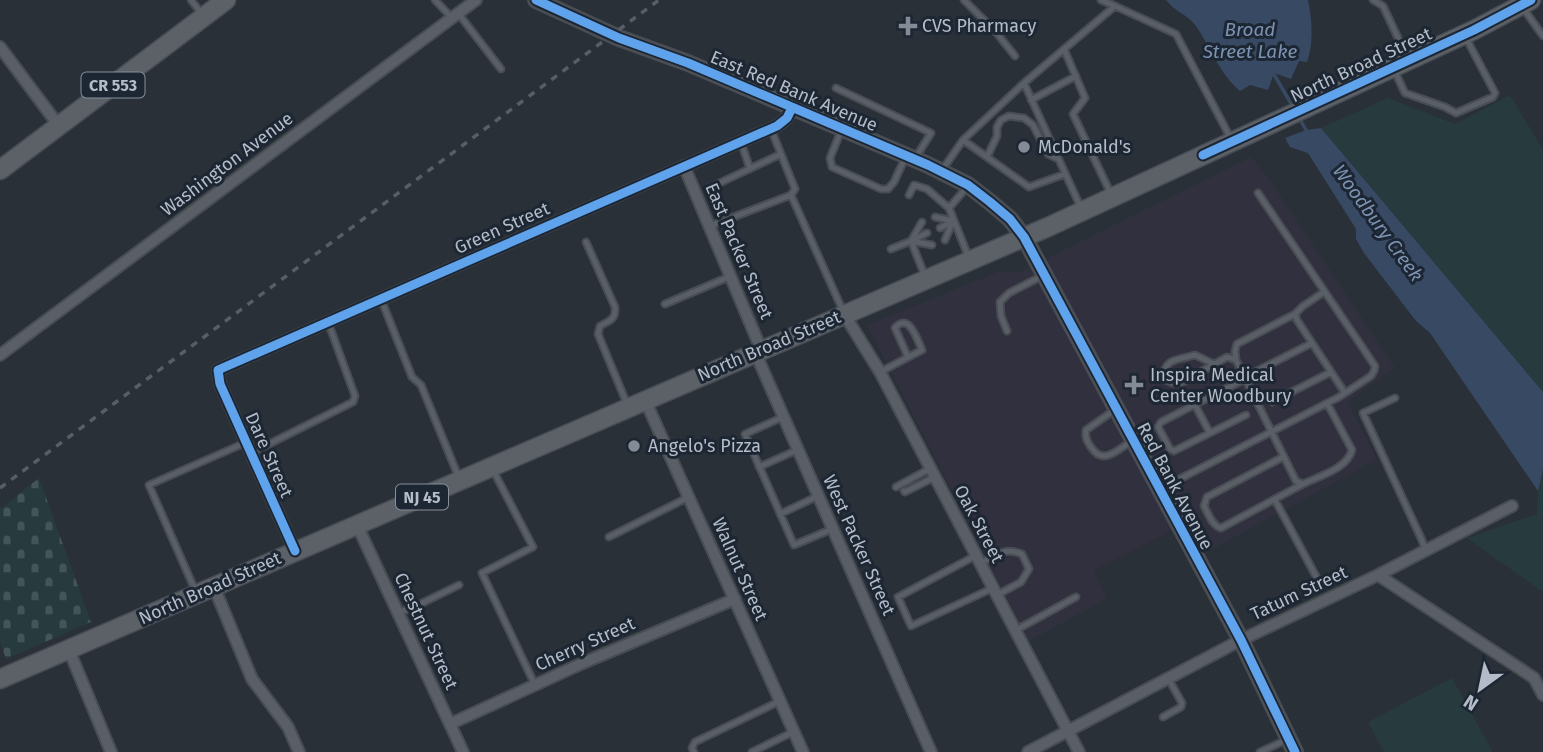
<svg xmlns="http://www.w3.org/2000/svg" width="1543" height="752" font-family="'Fira Sans',sans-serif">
  <defs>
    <pattern id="cemetery-stones" width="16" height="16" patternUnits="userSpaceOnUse" patternTransform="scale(1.75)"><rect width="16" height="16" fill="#273a3e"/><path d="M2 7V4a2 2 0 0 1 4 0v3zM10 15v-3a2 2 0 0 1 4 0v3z" fill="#445559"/></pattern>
  </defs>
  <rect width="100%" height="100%" fill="#2a3038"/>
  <path fill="#31303e" d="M1251,157L1267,176L1395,368L1347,402L1377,459L1206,553L1189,522L1094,570L1107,599L1029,641L867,325L1000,271L1019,272Z"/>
  <path fill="url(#cemetery-stones)" d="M39,478L91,622L6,659L0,642V509Z"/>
  <path fill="#273a3e" d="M1510,95L1543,150V392L1321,128L1388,98L1455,124Z
    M1543,469V592L1467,538L1537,514L1538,491Z
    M1452,678L1493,752H1384L1368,722Z"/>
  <path fill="#384963" d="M1166,0H1308C1312,20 1314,42 1307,62L1299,61L1291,79L1274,73L1268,90L1250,85L1240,91C1219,73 1211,48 1196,26C1188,15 1174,11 1166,0Z
    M1321,128L1543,392V469L1538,491L1430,333L1416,321L1364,253L1356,239V229L1308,153L1290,147L1285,138L1306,130Z"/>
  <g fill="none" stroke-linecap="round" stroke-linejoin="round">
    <path stroke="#384963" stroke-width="3.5" d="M1272,71L1293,107
      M1298,116L1306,130"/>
    <defs>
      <path id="service" d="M191,0L202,14
        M435,0L452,18
        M964,0L995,31L1015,56
        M1101,0L1115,6
        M1373,0L1383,6L1407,57
        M1523,8L1543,36
        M458,13L501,69
        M1064,49L1085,98L1073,114L1111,194
        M1394,70L1405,93L1445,107L1456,113L1493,97L1495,93L1466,38
        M1024,83L1081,208
        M836,88L931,133L916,157
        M1031,100L1076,76
        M771,129L781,154
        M841,131L830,158L832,167L881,189H888L894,182L906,156
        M963,140L1029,187L1065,174
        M741,142L750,169
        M987,157L997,136V127L1001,120L1009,116L1024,118L1033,125L1048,154L1058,159
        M943,169L963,140L1024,83L1115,6L1176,34L1231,139
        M967,187L949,208L969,258
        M709,188L781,154L795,189L791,195
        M909,195L914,185L927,189L949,208
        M935,217L953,221
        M710,226L791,195L843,311
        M940,228L953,221L945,240
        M911,241L922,222
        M911,241L932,245
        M911,241L927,233
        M586,242L615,307C616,320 610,320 600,326L598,334L627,404
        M891,249L911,241L925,276
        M1324,292L1303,306L1295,314L1297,320L1345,393
        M381,299L412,377L421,385L459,478
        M665,304L731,276
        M1007,331L1001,316L1000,302L1009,293L1044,275
        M1236,360L1235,351L1237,344L1295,314
        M1214,364L1195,355C1177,360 1164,358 1163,379L1173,383H1181L1227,357L1236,360L1296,481L1303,484C1319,476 1347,469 1352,450L1327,403
        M880,372L922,350C917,339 909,312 895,328L908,357
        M1255,372L1312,343
        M1245,379L1161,422L1158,427L1170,449L1174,451L1246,415
        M1395,398L1363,413L1421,538L1426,551
        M1272,402L1331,372
        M1195,405L1210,433
        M1116,409L1086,430C1085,438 1087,441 1091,447C1103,466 1117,450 1132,441
        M783,417L745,434L794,545L832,529
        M251,453L353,402L355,396L328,322
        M1283,457L1207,497L1204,506C1208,513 1212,526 1221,528L1303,484
        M759,467L797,450
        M493,470L533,547L482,573L535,685
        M896,487L931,468
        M1162,488L1339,397L1371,376L1374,371L1375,366L1258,193
        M904,491L905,492L935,477
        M1275,500L1318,580
        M780,514L818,496
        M609,537L689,497
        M975,556L898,597L911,626L993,588
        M981,563C997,555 1004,547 1022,554L1029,569L1021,582L997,595
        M195,590L149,485L247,442
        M398,612L410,609L459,585
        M1016,630L1076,597
        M1163,717L1181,707L1182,703L1168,678
        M694,752L692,748L695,742L780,701
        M752,752L793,732
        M1260,752L1286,740"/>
      <path id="minor" d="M0,47L59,126
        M684,166L761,349
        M844,314L880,372L1079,752
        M755,352L931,752
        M0,355L476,0
        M645,400L803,752
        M357,525L463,752
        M295,551L220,384L218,370L777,126L787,118L792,108
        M1378,575L1534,678L1543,695
        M214,587L252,679L288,727L299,752
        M69,650L111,752
        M450,724L583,663L735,599
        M1028,752L1241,640L1378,575L1512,506"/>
      <path id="tertiary" d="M536,0L619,38L688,63L928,165L968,185L990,202L1010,219L1024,237L1241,640L1295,752"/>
      <path id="primary" d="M0,170L226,0
        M0,679L1048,227L1474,30L1531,0"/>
    </defs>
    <use href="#service" stroke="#484c53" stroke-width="9"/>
    <use href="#minor" stroke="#484c53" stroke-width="14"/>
    <use href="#tertiary" stroke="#484c53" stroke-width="18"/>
    <use href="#primary" stroke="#484c55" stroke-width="21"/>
    <use href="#service" stroke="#5a5e66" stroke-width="5"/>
    <use href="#minor" stroke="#5a5e66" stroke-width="10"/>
    <use href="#tertiary" stroke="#5a5e66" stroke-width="14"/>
    <use href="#primary" stroke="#5c6168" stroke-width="18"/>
    <path stroke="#595d64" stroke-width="3.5" stroke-dasharray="7 7" stroke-linecap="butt" d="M0,488L659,0"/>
    <defs>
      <path id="cycleway" d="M536,0L619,38L688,63L928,165L968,185L990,202L1010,219L1024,237L1241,640L1295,752
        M1203,155L1474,30L1531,0
        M295,551L220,384L218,370L777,126L787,118L792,108"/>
    </defs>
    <use href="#cycleway" stroke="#1d2633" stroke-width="13"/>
    <use href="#cycleway" stroke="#60a3ed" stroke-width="9"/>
  </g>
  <g fill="#848b96" stroke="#1d2633" stroke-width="2.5">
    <path d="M904.5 15.5h7v7h7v7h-7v7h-7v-7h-7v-7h7z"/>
    <circle cx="1024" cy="147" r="7"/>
    <path d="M1130.5 374.5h7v7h7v7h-7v7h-7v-7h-7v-7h7z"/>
    <circle cx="634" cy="446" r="7"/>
  </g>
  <g text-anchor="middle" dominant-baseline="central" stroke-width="6" stroke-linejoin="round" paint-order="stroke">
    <g fill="#1d2633" stroke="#878f9c" stroke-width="2">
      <rect x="81.5" y="72.5" width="63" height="25" rx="5"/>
      <rect x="396" y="484.5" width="52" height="25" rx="5"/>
    </g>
    <g font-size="16" font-weight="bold" fill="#b4bcc9">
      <text x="113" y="85">CR 553</text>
      <text x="422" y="497">NJ 45</text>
    </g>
    <g font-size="18" fill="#b4bcc9" stroke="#1d2633" text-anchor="start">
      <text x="922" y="26">CVS Pharmacy</text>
      <text x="1038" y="147">McDonald's</text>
      <text x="1150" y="375">Inspira Medical<tspan x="1150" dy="21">Center Woodbury</tspan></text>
      <text x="648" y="446">Angelo's Pizza</text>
    </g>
    <g font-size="18" fill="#b4bcc9" stroke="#1d2633">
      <text transform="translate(1361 65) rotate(-25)">North Broad Street</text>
      <text transform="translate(794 91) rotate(23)">East Red Bank Avenue</text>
      <text transform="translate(227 164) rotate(-37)">Washington Avenue</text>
      <text transform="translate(502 228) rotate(-24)">Green Street</text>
      <text transform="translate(739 251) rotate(67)">East Packer Street</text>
      <text transform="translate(769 346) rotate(-23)">North Broad Street</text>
      <text transform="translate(269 455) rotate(66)">Dare Street</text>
      <text transform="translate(1175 486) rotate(62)">Red Bank Avenue</text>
      <text transform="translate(979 524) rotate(62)">Oak Street</text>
      <text transform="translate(859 545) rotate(66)">West Packer Street</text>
      <text transform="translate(740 569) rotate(66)">Walnut Street</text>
      <text transform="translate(210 588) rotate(-24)">North Broad Street</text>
      <text transform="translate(1299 593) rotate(-25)">Tatum Street</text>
      <text transform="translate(426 631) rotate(65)">Chestnut Street</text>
      <text transform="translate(585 644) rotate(-24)">Cherry Street</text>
    </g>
    <g font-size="19" font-style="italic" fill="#7c92b1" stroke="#1d2633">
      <text x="1250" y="29">Broad<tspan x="1250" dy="22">Street Lake</tspan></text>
      <text transform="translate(1378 223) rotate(54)">Woodbury Creek</text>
    </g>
  </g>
  <g transform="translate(1480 689) rotate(213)" stroke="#1d2633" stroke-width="5" paint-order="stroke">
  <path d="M0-5L12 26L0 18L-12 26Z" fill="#b4bcc9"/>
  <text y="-10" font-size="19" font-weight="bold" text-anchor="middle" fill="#b4bcc9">N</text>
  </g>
</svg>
